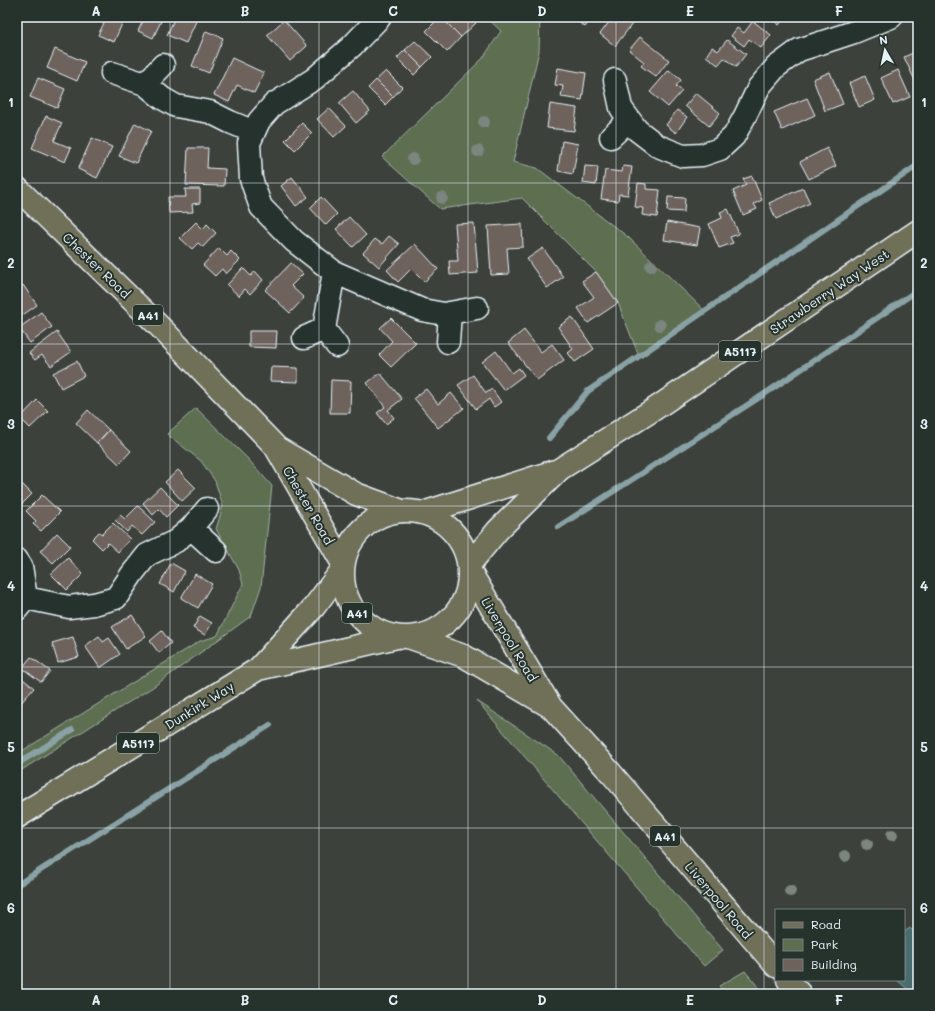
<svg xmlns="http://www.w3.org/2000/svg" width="935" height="1011" font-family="Mali,sans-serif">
  <rect width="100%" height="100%" fill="#3c413b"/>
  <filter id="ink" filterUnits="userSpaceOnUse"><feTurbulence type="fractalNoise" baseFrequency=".025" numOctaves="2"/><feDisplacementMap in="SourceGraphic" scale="8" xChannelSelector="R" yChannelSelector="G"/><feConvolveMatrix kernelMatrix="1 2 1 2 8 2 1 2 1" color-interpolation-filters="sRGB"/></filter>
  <g filter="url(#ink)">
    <path fill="#5d6e51" stroke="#a2b0a4" d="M486,17H540L539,51L513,162L537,168L628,237L705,311L639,356L618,303L596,272L522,198L440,209L382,157L483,58L501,31Z
      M196,408L247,458L272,486L261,587L251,616L153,687L17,773V754L200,641L217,636L243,584L239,570L216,529L223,506L215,481L201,461L167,434Z
      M477,701L558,755L723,950L704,966Z
      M745,971L764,994H726L719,986Z"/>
    <path fill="#496d6e" stroke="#89a2a5" d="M910,928L918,936V994H913L897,980H904V932Z"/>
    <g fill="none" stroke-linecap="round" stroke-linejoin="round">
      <path stroke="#89a2a5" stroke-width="6" d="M549,438L588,391L918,165
        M558,527L763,395L918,290
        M17,764L72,730
        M17,885L270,725"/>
    </g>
    <path fill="#6e625c" stroke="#e8f1f8" d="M107,17H125L114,42L98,35Z
      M145,17H163L153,38L138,31Z
      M175,17H198L186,43L167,35Z
      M440,17H441L461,37L447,52L426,31Z
      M441,17H470L476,23L461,37Z
      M572,17H593L585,27Z
      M613,17H634L636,19L615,46L600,34Z
      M769,17H785L779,25Z
      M284,20L307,46L290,61L267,35Z
      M753,21L771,35L761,48L749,39L744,46L731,36L737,28L744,33Z
      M206,31L223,38L209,73L192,66Z
      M640,37L669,60L656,77L641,66L644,62L629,50Z
      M727,40L746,54L736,67L724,58L718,65L706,56L712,47L718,51Z
      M415,41L432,57L422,67L405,50Z
      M55,49L85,62L77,81L47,68Z
      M405,50L422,67L414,75L397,58Z
      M915,52L918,58V87L904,57Z
      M232,58L264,73L254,93L237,85L229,102L214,95Z
      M558,68L586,73L582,100L561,97L563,86L555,85Z
      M669,70L681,80L676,86L682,91L668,107L650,92Z
      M898,70L910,97L893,104L881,78Z
      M386,71L402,87L393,97L376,80Z
      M830,72L843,104L825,111L813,79Z
      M865,76L875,100L859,107L849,83Z
      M38,78L65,89L57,108L30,97Z
      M376,80L393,97L385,105L368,88Z
      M353,91L370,111L356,123L339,103Z
      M696,93L720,113L709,126L685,106Z
      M807,98L815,115L782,130L774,112Z
      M550,104L577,108L574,131L547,128Z
      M329,108L346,126L334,137L317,119Z
      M677,110L687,117L676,133L666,125Z
      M46,116L62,123L54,141L71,148L65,162L32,148Z
      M135,123L151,131L136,163L119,156Z
      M302,123L312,133L295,150L285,140Z
      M92,138L112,147L97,178L78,169Z
      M562,141L578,144L573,174L558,171Z
      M188,148H208L207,168L225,169L224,186L186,185Z
      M827,148L836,166L809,179L800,162Z
      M585,166L598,167L596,185L583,183Z
      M623,166L632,167L628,195L619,194L618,201L601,199L605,170L622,172Z
      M752,176L762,200L754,204L757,209L743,215L733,191L746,185L743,179Z
      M292,177L308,197L296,206L281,186Z
      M638,183L646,184V189L660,190L657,217L642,215L643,208L635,207Z
      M803,188L810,203L776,219L769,203Z
      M185,189H200V203L192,204L193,212L169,213L168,197H186Z
      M321,197L337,214L326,225L310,208Z
      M668,197L685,198L684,212L667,211Z
      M728,209L739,234L730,237L733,243L719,248L709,224L722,218L720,212Z
      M349,217L366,235L353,247L336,229Z
      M196,222L203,229L207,224L216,233L203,247L198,243L192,249L180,238Z
      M667,222L700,228L697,245L664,240Z
      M474,223L478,273L450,275L449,261H458L455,224Z
      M522,224L523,247L507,248L509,274L491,275L488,226Z
      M389,236L399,244L379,267L363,253L375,239L382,244Z
      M415,244L438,269L424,282L411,269L398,282L387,270Z
      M219,248L227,256L231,251L240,260L226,274L222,269L215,276L203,265Z
      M543,248L563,277L547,288L527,259Z
      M291,263L303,274L291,286L304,298L290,313L265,290Z
      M243,268L251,276L255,271L263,280L250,294L245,289L239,296L227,285Z
      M596,272L618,303L588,323L578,308L594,297L582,281Z
      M23,285L37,305L17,319V289Z
      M41,312L52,327L30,343L19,328Z
      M572,317L594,349L575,362L568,353L573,349L558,327Z
      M391,318L416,343L391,367L379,355L392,341L380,328Z
      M524,330L541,352L552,344L564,360L537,380L508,343Z
      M249,331H277L276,348L249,347Z
      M57,332L71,352L51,366L42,355L35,360L29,353Z
      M496,351L512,373L519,368L524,375L504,390L482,362Z
      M77,361L84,376L61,388L53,373Z
      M271,367L298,368V382L270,381Z
      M380,373L402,399L388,410L394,418L386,424L377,413L385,407L367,383Z
      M473,375L486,393L492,389L501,402L494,407L489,399L476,409L458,385Z
      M331,380L351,381L350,413H330Z
      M426,389L438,404L451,393L464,408L438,428L414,398Z
      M37,400L48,411L30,428L20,418Z
      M88,410L109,430L97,443L76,423Z
      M109,430L131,451L119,464L97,443Z
      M178,470L196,488L182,501L165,482Z
      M17,479L32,494L17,509Z
      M160,487L178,505L166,517L159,509L153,515L143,503Z
      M42,495L60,512L41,531L33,524L36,521L26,511Z
      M138,506L155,522L142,535L132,526L127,532L115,520L120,515L125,519Z
      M113,523L130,539L118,552L108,543L102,549L92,539L99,532L102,534Z
      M57,533L70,546L53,563L40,551Z
      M68,558L83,574L67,590L51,574Z
      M171,563L185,571L174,592L160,584Z
      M195,574L212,584L198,608L181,598Z
      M132,615L146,636L126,649L112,627Z
      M200,616L212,623L205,635L193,628Z
      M162,631L171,643L159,653L150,641Z
      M99,636L103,642L109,638L120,654L100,668L85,646Z
      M73,637L79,657L58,663L52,643Z
      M31,657L50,671L41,682L22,668Z
      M18,675L34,688L19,705L17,703Z"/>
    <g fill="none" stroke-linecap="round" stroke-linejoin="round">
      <defs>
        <path id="street" d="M380,17L352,46L314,79L274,104L259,121L249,143L251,179L261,207L294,241L334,272L422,310L444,314L477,308
          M112,73L145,84L162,98L176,106L210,112L230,122L254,132
          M615,80L621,108L637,130L658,146L683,156L702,155L720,149L734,136L745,116L759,87L776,67L799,50L854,32L891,17
          M145,84L163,65
          M611,137L629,120
          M324,329L337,346
          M304,338L324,329L334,272
          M448,342L450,313
          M191,528L216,551
          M17,560L21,566L26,598L17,609
          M26,598L69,607L94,604L116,598L132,574L147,555L176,541L191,528L207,509"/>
        <path id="primary" d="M17,188L160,327L275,446L343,564
          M277,448L356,494L402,511
          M423,513L555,471
          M469,565L498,530L560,469L656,408L918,231"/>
        <path id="highway" d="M343 574a63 63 0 1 1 126 0a63 63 0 1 1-126 0Z
          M469,570L551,707L611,773L776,966
          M408,637L464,656L549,706
          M258,669L397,637
          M17,817L258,669L314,607L342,570
          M788,980L800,994"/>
      </defs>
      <use href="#street" stroke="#e8f1f8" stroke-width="25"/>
      <use href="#primary" stroke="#e8f1f8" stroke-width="25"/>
      <use href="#highway" stroke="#e8f1f8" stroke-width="25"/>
      <use href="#street" stroke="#26332d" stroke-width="22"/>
      <use href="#primary" stroke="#706f59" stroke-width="22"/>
      <use href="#highway" stroke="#706f59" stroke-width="22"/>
    </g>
    <g fill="#7c857e">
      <circle cx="484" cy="122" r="6"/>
      <circle cx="478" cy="151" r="6"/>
      <circle cx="413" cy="159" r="6"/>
      <circle cx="442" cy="198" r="6"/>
      <circle cx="651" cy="266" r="6"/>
      <circle cx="660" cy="325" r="6"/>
      <circle cx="892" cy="835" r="6"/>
      <circle cx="867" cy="844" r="6"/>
      <circle cx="845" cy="856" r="6"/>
      <circle cx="790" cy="891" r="6"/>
    </g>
  </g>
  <path fill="none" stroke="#e8f1f8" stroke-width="1" stroke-opacity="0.55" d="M170,17V994M319,17V994M468,17V994M616,17V994M764,17V994M17,183H918M17,344H918M17,506H918M17,667H918M17,828H918"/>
  <g text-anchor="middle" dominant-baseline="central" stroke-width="4" stroke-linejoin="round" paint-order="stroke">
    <g fill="#26332d" stroke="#aeb8bb" stroke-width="1">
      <rect x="133" y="305" width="30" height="20" rx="3"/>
      <rect x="719" y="341" width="42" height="20" rx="3"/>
      <rect x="342" y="603" width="30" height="20" rx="3"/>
      <rect x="117" y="733" width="42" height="20" rx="3"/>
      <rect x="650" y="826" width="30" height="20" rx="3"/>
    </g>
    <g font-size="12" font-weight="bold" fill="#e8f1f8">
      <text x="148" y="315">A41</text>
      <text x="740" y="351">A5117</text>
      <text x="357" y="613">A41</text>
      <text x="138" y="743">A5117</text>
      <text x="665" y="836">A41</text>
    </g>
    <g font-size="13" fill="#e8f1f8" stroke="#26332d">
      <text transform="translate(97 265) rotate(44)">Chester Road</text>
      <text transform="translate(829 291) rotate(-34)">Strawberry Way West</text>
      <text transform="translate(309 505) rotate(60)">Chester Road</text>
      <text transform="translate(510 639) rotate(59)">Liverpool Road</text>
      <text transform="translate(199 705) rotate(-32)">Dunkirk Way</text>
      <text transform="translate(719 900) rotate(50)">Liverpool Road</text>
    </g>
  </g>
  <rect width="935" height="1011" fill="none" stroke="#26332d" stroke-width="44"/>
  <rect x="775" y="909" width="130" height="72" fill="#26332d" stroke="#747f7e"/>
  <rect x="783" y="922" width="20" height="6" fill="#706f59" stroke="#747f7e"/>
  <text x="811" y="929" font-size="12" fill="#e8f1f8">Road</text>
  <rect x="783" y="939" width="20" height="12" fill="#5d6e51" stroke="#747f7e"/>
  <text x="811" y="949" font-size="12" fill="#e8f1f8">Park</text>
  <rect x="783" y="959" width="20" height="12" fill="#6e625c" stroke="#747f7e"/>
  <text x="811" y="969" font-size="12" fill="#e8f1f8">Building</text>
  <g transform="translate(885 50) rotate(351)" stroke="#26332d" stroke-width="3" paint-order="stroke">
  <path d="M0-3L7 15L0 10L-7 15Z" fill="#e8f1f8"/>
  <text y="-6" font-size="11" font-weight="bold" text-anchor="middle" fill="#e8f1f8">N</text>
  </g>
  <rect x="22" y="22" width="891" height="967" fill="none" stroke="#e8f1f8" stroke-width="1.5"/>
  <g font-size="13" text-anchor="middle" font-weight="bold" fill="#e8f1f8">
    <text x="96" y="16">A</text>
    <text x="245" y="16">B</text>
    <text x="393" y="16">C</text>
    <text x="542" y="16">D</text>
    <text x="690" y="16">E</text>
    <text x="839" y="16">F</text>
    <text x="11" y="107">1</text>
    <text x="924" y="107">1</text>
    <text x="11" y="268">2</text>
    <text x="924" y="268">2</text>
    <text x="11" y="429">3</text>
    <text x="924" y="429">3</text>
    <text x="11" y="591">4</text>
    <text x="924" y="591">4</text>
    <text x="11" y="752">5</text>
    <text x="924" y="752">5</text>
    <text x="11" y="913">6</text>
    <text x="924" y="913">6</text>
    <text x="96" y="1005">A</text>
    <text x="245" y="1005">B</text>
    <text x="393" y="1005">C</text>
    <text x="542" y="1005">D</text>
    <text x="690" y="1005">E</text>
    <text x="839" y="1005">F</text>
  </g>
</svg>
